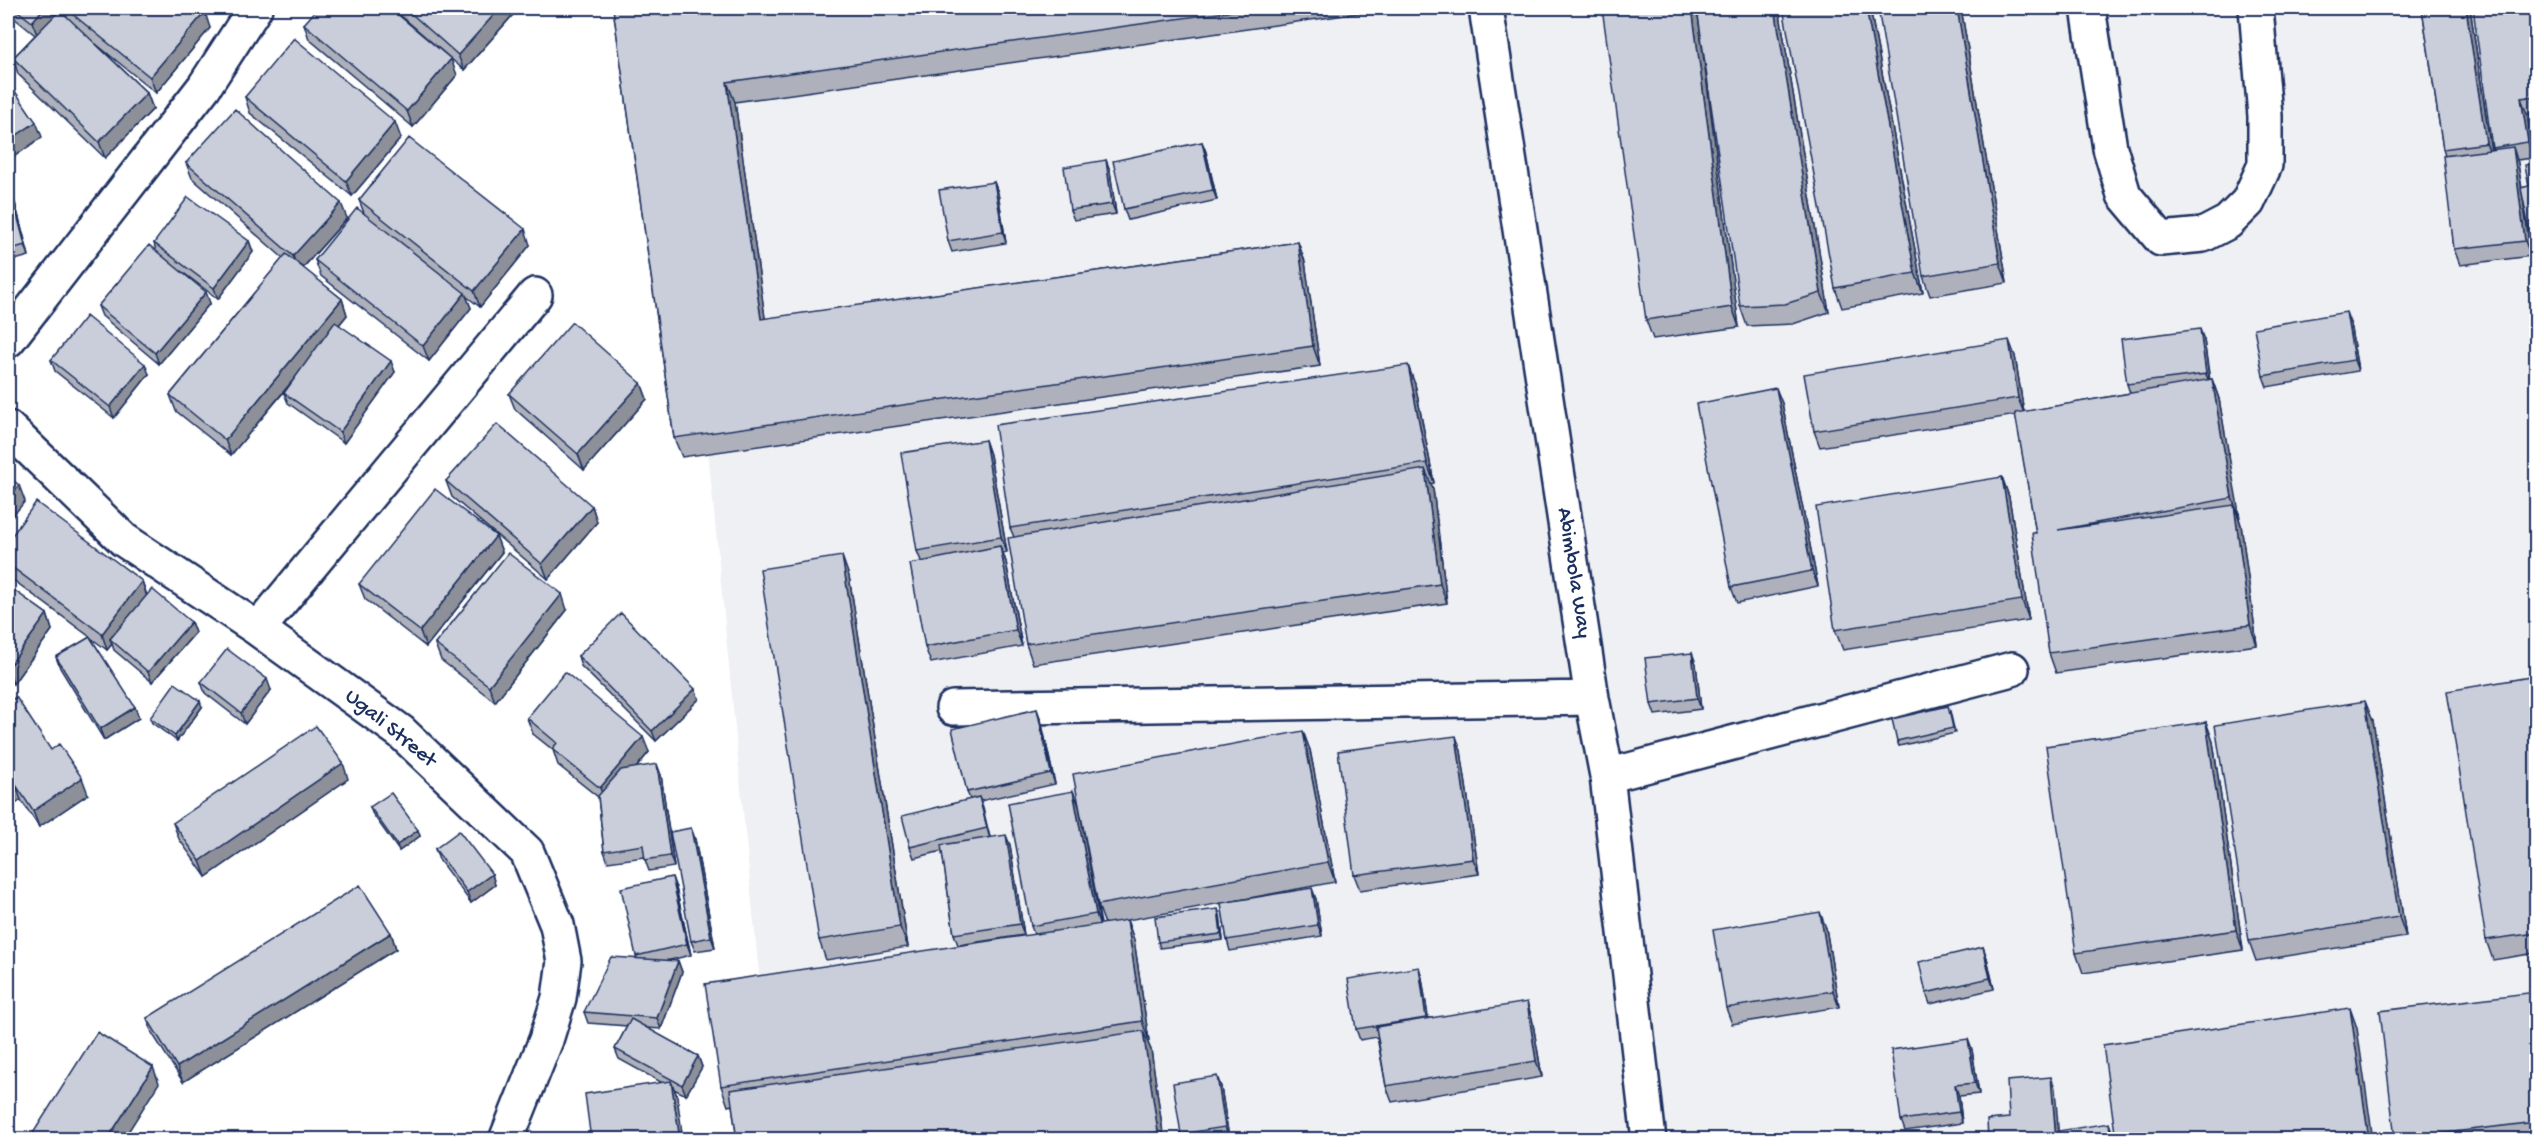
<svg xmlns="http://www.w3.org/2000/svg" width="2544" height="1147" font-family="'Gochi Hand',sans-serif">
  <rect width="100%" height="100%" fill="#fff"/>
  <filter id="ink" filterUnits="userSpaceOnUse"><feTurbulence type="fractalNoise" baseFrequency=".0167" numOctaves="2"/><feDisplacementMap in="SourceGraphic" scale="12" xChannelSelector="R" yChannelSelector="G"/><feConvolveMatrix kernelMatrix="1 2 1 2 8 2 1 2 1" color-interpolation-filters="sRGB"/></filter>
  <g filter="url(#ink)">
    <path fill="#eff0f4" d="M665,8H2536V1139H775Z"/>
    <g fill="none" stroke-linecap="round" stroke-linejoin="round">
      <defs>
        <path id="minor" d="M1486,8L1592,698L1607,776L1649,1140
          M2088,8L2110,148L2124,195L2161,239L2203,235L2228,222L2248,202L2265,165V116L2256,8
          M8,340L204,87L255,8
          M8,428L124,540L258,629L401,732L527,852L557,925L564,961L559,998L546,1040L506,1140
          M258,629L535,295
          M953,708L1592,698
          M1607,776L2012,669"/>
      </defs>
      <use href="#minor" stroke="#1b2f5e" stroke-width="38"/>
      <use href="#minor" stroke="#fff" stroke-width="33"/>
    </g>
    <path fill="#aeb1bb" stroke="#1b2f5e" stroke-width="1.5" d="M8,8H62L60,10L65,14L63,8H199L210,28L156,93L96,44L147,93L153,109L105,158L18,74L13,58L35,35L8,13Z
      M392,8H519L464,70Z
      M613,8H1366V12L735,102L765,319L1298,242L1305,262L1320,366L682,457L674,438Z
      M1697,8L1739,327L1653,339L1646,320Z
      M1779,8L1829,312L1793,324L1747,326L1740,306Z
      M1870,8L1923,293L1842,308L1835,288Z
      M1961,8L2007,283L1930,296L1923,276Z
      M2422,8H2470L2491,150H2493L2492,148L2531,8L2536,42V112L2527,114L2533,158L2517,160L2522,188L2529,186L2536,163V255H2535L2532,244L2522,192L2531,256L2460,265L2454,249L2445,156L2443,149Z
      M304,24L457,75L413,127L309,39Z
      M245,97L401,138L352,196L250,113Z
      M1202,142L1206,152L1217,200L1128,220L1124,209Z
      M1106,160L1110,171L1116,214L1074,220L1070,210Z
      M186,163L347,218L303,268L342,299L347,315L339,325L395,372L344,443L288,403L284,393L294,380L231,455L176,411L170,395L283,258L192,178Z
      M994,182L998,193L1006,243L952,252L948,241Z
      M8,193L15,203L29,256L8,262Z
      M359,200L530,245L480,307L466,296L471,308L429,361L321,276L315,260L364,213Z
      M249,241L253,252L218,299L181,271L210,303L159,364L102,316L98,306L156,251L154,243Z
      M2350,323L2358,371L2267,387L2263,376Z
      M2204,340L2210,380L2212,379L2219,399L2239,518L2241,525L2257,645L2056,673L2049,653L2036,533L2016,415L1820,447L1814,431L2015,356L2024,412L2130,393L2127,384Z
      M51,360L149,374L114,418L55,371Z
      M641,383L647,399L584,470L515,409L509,394Z
      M1415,384L1434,483L1431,484L1433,489L1447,603L1033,664L1026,644L1014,537L1010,528Z
      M1782,403L1818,586L1737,603L1731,587Z
      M985,440L990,455L1007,552L1003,553L1006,562L1022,646L931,663L925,647L921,561L917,551Z
      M2002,477L2009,497L2029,620L1843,650L1835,630Z
      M446,481L592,506L597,522L548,579L452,497Z
      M496,536L502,552L426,647L365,599L359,584Z
      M8,541L142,581L147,595L191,622L195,633L152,682L114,650L112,644L107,650L91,638L139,718L104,740L60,668L56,657L90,637L8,576Z
      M849,576L908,947L826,960L819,940Z
      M8,586L47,614L52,630L13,684L8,680Z
      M567,610L495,702L441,660L435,644Z
      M1692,653L1696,664L1701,709L1655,715L1651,704Z
      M578,656L699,699L656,741L581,666Z
      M2536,676V953L2493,960L2486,940Z
      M201,682L271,690L245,724L205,693Z
      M8,702L51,750L88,794L39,827L21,800L8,809Z
      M202,707L177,741L152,723L150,718Z
      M1950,711L1955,733L1899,746L1897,741Z
      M527,718L649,752L636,768L661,775L674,867L649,871L644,857L608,862L604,851L598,797L558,765L553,750L533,734Z
      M1041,720L1055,784L980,801L990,837L1010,845L1024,935L958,945L954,934L942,851L914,858L910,847L970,799L967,792Z
      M2373,721L2406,937L2256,961L2249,941Z
      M2206,722L2213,742L2243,950L2083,973L2076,953Z
      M1310,750L1335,882L1228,902L1316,899L1322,936L1230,951L1227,940L1221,903L1127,920L1134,940L1149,1041H1147L1151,1050L1164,1140H737L732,1105L728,1106L721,1086L1034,934L1031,926L1073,791L1079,806L1101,924H1105L1098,905Z
      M1461,751L1479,874L1360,890L1354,875Z
      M348,779L206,877L179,839L173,823Z
      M370,807L420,836L399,851L372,813Z
      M691,828L695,839L715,948L695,951L691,941Z
      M435,849L492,874L495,885L471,903L439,860Z
      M676,888L691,955L666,961H678L682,972L661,1029L646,1028L698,1056L702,1067L686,1095L674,1089L677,1096L661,1082L619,1059L615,1049L627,1026L588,1023L584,1012L637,959L636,956Z
      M1220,915L1223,940L1160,948L1158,942Z
      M1826,928L1839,1007L1732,1024L1726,1008Z
      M391,933L396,949L183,1082L152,1033L147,1018Z
      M1983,947L1987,958L1994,989L1930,1004L1926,993Z
      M1422,978L1428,1018H1532L1542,1077L1392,1102L1386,1086L1377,1037L1360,1040L1356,1029Z
      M2536,992V1140H2395V1139Z
      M1972,1050L1979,1094L1959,1096L1962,1123L1905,1131L1901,1120Z
      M1221,1087L1229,1138L1220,1140H1183L1181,1134Z"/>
    <path fill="#8d9099" stroke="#1b2f5e" stroke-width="1.5" d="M44,8H62L38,37L32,22Z
      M500,8H519L464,70L458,55Z
      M1692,8H1697L1739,327L1732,307Z
      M1775,8H1779L1829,312L1821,293Z
      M1866,8H1870L1923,293L1915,273Z
      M1957,8H1961L2007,283L2000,263Z
      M2466,8H2470L2492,158L2486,143Z
      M2528,8H2531L2536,42V64Z
      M205,12L210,28L156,93L150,77Z
      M451,59L457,75L413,127L407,111Z
      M727,82L735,102L768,339L761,319Z
      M147,93L153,109L105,158L99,142Z
      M2521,98L2527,114L2533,158L2528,142Z
      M36,122L42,137L8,161V141Z
      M395,122L401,138L352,196L346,181Z
      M1202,142L1206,152L1217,200L1213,190Z
      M2513,147L2518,163L2531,256L2525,241Z
      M1106,160L1110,171L1116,214L1112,204Z
      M994,182L998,193L1006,243L1003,232Z
      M11,192L15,203L29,256L25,245Z
      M341,203L347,218L299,272L293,256Z
      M525,229L530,245L480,307L474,291Z
      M249,241L253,252L218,299L214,288Z
      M1298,242L1305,262L1320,366L1313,346Z
      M206,292L210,303L159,364L155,353Z
      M465,293L471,308L429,361L423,346Z
      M342,299L347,315L231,455L225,440Z
      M2346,312L2350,323L2358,371L2354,360Z
      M2200,329L2204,340L2210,385L2206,374Z
      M2009,340L2015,356L2024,413L2018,398Z
      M391,361L395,372L344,443L340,432Z
      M145,364L149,374L114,418L110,407Z
      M1408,365L1415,384L1434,483L1427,463Z
      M2212,379L2219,399L2240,518L2232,498Z
      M641,383L647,399L584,470L578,454Z
      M1776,388L1782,403L1818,586L1812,571Z
      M985,440L990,455L1007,552L1001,537Z
      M1425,469L1433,489L1447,603L1440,584Z
      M2002,477L2009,497L2029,620L2022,600Z
      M19,485L25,501L8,522V499Z
      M2234,505L2241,525L2257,645L2250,625Z
      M592,506L597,522L548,579L542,564Z
      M496,536L502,552L426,647L420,631Z
      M1000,546L1006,562L1022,646L1016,630Z
      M842,556L849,576L908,947L900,927Z
      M142,581L147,597L110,639L112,644L107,650L102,634Z
      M562,594L567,610L495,702L489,686Z
      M47,614L52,630L13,684L8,668Z
      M191,622L195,633L152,682L148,672Z
      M1692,653L1696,664L1701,709L1697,698Z
      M267,679L271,690L245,724L241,713Z
      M695,689L699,699L656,741L652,731Z
      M200,701L202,707L177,741L175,736Z
      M2365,701L2373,721L2406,937L2399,917Z
      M135,707L139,718L104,740L100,729Z
      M1037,709L1041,720L1055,784L1051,773Z
      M2206,722L2213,742L2243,950L2236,930Z
      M1303,731L1310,750L1335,882L1328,862Z
      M1456,736L1461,751L1479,874L1473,859Z
      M643,737L649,752L606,804L600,788Z
      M343,763L348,779L206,877L200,861Z
      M657,764L661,775L674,867L670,856Z
      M82,778L88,794L39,827L33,811Z
      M16,785L21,800L8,809V790Z
      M1073,791L1079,806L1101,929L1096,914Z
      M979,797L983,808L990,839L987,828Z
      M691,828L695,839L715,948L711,937Z
      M418,830L420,836L399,851L397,845Z
      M1006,835L1010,845L1024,935L1020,924Z
      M492,874L495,885L471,903L467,892Z
      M672,877L676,888L691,955L687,944Z
      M1312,888L1316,899L1322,936L1318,925Z
      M1218,909L1220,915L1223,940L1221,934Z
      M1820,912L1826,928L1839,1007L1833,991Z
      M1127,920L1134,940L1149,1041L1142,1021Z
      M391,933L396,949L183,1082L177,1067Z
      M1983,947L1987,958L1994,989L1990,978Z
      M678,961L682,972L661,1029L657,1018Z
      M1419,967L1422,978L1430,1029L1426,1018Z
      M1527,1002L1532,1018L1542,1077L1536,1061Z
      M2350,1008L2357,1028L2373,1140H2369Z
      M1143,1031L1151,1050L1164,1140H1161L1158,1132Z
      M1968,1039L1972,1050L1979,1094L1975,1083Z
      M698,1056L702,1067L686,1095L682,1085Z
      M153,1067L159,1083L123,1140H107Z
      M1217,1076L1221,1087L1229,1138L1225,1127Z
      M2051,1077L2055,1088L2059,1140H2056Z
      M671,1081L677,1096L683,1140H680Z
      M1955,1085L1959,1096L1962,1123L1959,1112Z
      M2109,1123L2113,1134L2114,1140H2111Z"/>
    <path fill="#caceda" stroke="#1b2f5e" stroke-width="1.5" d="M14,8H44L32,22Z
      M65,8H199L205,12L150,77Z
      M318,8H390L451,59L407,111L304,24Z
      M405,8H500L458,55Z
      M613,8H1254L727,82L761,319L1298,242L1313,346L674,438Z
      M1602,8H1692L1732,307L1646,320Z
      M1697,8H1775L1821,293L1785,304L1740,306Z
      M1783,8H1866L1915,273L1835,288Z
      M1878,8H1957L2000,263L1923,276Z
      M2422,8H2466L2486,143L2443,149Z
      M2473,8H2528L2536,64V96L2521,98L2528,142L2492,148Z
      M60,10L147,93L99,142L13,58Z
      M294,38L395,122L346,181L245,97Z
      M8,81L36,122L8,141Z
      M235,109L341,203L293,256L186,163Z
      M2536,114V159L2530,115Z
      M409,138L525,229L474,291L359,200Z
      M1202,142L1213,190L1124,209L1113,161Z
      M2513,147L2525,241L2454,249L2443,156Z
      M1106,160L1112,204L1070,210L1064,167Z
      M2536,163V243L2532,244L2521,188L2529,186L2525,165Z
      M994,182L1003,232L948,241L939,190Z
      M11,192L25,245L8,250V193Z
      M188,197L249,241L214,288L154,243Z
      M357,208L465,293L423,346L315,260Z
      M149,245L206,292L155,353L98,306Z
      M286,254L342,299L225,440L170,395Z
      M2346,312L2354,360L2263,376L2254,328Z
      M86,316L145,364L110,407L51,360Z
      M335,322L391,361L340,432L284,393Z
      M572,322L641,383L578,454L509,394Z
      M2200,329L2206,374L2127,384L2121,339Z
      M2009,340L2018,398L1814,431L1804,374Z
      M1408,365L1427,463L1010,528L995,425Z
      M2212,379L2232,498L2058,530L2234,505L2250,625L2049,653L2032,533H2036L2015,413Z
      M1776,388L1812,571L1731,587L1696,404Z
      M497,424L592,506L542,564L446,481Z
      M985,440L1001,537L917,551L901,453Z
      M1425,469L1440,584L1026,644L1008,538Z
      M8,476L19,485L8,499Z
      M2002,477L2022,600L1835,630L1816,507Z
      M435,489L496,536L420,631L359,584Z
      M36,502L142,581L102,634L8,564V541Z
      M1000,546L1016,630L925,647L910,564Z
      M508,553L562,594L489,686L435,644Z
      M842,556L900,927L819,940L760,569Z
      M8,586L47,614L8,668Z
      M152,589L191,622L148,672L110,639Z
      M621,613L695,689L652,731L578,656Z
      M90,637L135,707L100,729L56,657Z
      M227,649L267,679L241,713L201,682Z
      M1692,653L1697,698L1651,704L1645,658Z
      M565,672L643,737L600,788L552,749L557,743L527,718Z
      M2536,676V933L2486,940L2447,691Z
      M175,683L200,701L175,736L150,718Z
      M16,697L51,750L59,744L82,778L33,811L16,785L8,790V702Z
      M2365,701L2399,917L2249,941L2215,725Z
      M1948,706L1953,728L1897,741L1892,719Z
      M1037,709L1051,773L967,792L952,729Z
      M2206,722L2236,930L2076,953L2046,746Z
      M316,726L343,763L200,861L173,823Z
      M1303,731L1328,862L1098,905L1073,774Z
      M1456,736L1473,859L1354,875L1338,751Z
      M657,764L670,856L645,860L643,845L604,851L598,796L621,770Z
      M1073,791L1096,914L1031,926L1008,803Z
      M391,793L418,830L397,845L370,807Z
      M979,797L987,828L910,847L902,816Z
      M691,828L711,937L691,941L670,832Z
      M459,831L492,874L467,892L435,849Z
      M1006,835L1020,924L954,934L941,845Z
      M672,877L687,944L636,956L621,888Z
      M360,885L391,933L177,1067L147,1018Z
      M1312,888L1318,925L1227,940L1221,903Z
      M1218,909L1221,934L1158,942L1155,917Z
      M1820,912L1833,991L1726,1008L1713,930Z
      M1127,920L1142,1021L721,1086L705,984Z
      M1983,947L1990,978L1926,993L1919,962Z
      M611,957L678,961L657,1018L584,1012Z
      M1419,967L1426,1018L1356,1029L1348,979Z
      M2536,992V1122L2395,1139L2380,1011Z
      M1527,1002L1536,1061L1386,1086L1376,1027Z
      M2350,1008L2369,1140H2116L2103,1045Z
      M631,1019L698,1056L682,1085L615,1049Z
      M1143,1031L1158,1132L1107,1140H737L730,1090Z
      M97,1032L153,1067L107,1140H33L30,1138Z
      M1968,1039L1975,1083L1955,1085L1959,1112L1901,1120L1891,1050Z
      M1217,1076L1225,1127L1181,1134L1173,1083Z
      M2051,1077L2056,1140H1988L1987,1120L2009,1118L2007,1081Z
      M671,1081L680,1140H591L585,1094Z
      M2109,1123L2111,1140H2060L2058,1131Z"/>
  </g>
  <g text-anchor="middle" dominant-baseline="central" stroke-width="5" stroke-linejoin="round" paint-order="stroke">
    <g font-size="22" fill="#1b2f5e" stroke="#fff">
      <text transform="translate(1573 573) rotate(81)">Abimbola Way</text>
      <text transform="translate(390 729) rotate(39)">Ugali Street</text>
    </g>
  </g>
  <rect width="2544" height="1147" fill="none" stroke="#fff" stroke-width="30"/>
  <rect x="15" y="15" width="2514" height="1117" fill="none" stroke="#1b2f5e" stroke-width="2" filter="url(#ink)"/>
</svg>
